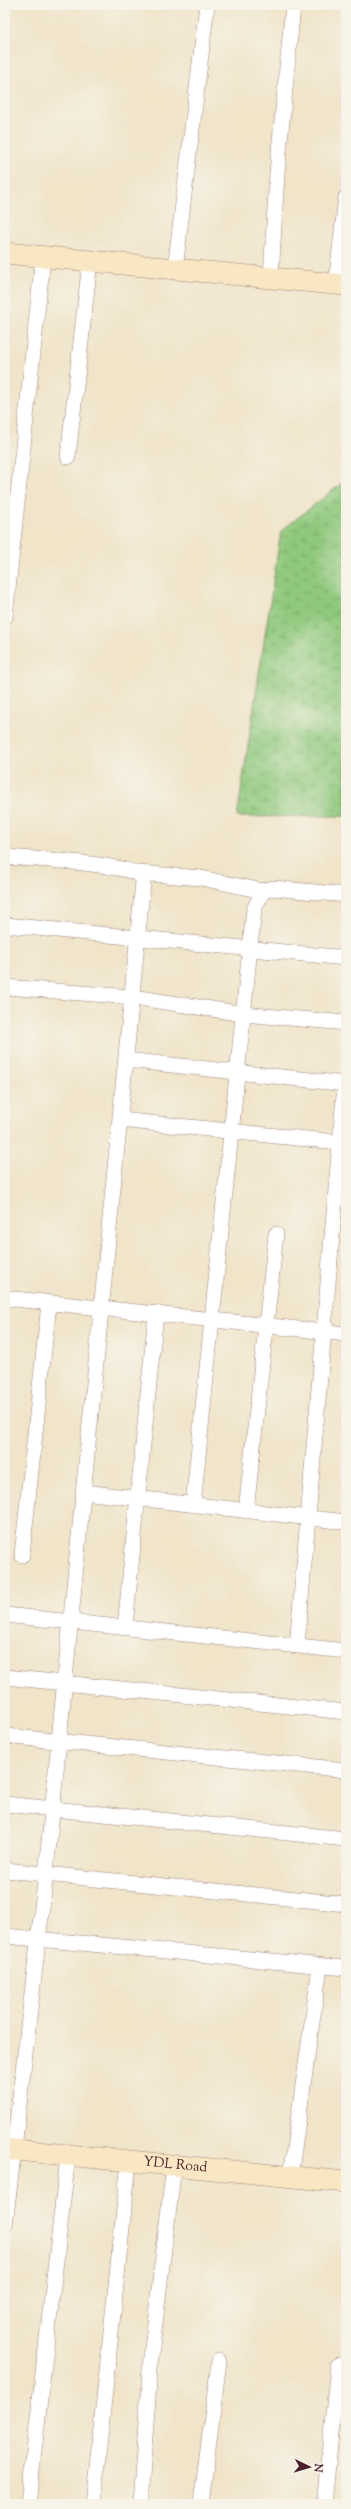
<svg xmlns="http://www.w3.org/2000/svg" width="351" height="2509" font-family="'Sorts Mill Goudy',serif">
  <defs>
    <pattern id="wetland-marsh" width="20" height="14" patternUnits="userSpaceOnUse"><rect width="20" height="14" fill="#8fc97d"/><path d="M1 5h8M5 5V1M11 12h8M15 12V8" fill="none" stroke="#7dac6c"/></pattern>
  </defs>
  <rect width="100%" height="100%" fill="#f7f3e8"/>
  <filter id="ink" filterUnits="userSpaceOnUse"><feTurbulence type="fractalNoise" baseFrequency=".025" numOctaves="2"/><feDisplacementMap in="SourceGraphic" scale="8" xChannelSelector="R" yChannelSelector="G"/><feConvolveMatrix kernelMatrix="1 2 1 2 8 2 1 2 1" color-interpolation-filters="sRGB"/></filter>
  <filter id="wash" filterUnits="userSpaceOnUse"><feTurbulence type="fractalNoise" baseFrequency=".012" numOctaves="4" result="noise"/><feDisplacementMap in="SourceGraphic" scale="16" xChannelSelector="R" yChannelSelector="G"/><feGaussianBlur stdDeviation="0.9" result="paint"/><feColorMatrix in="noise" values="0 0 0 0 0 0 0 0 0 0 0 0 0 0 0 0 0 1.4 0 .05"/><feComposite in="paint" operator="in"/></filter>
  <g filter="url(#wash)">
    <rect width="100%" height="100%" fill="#f0e4c9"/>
    <path fill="url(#wetland-marsh)" stroke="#6c7454" d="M346,480V816L237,817L281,531Z"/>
  </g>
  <g filter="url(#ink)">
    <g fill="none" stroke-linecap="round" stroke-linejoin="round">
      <defs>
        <path id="street" d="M175,269L207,5
          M271,278L277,173L293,5
          M336,284L346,197
          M68,457L90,261
          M5,617L43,257
          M5,857C30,859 128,863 142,877L143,882L46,1873L5,2225
          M138,873L201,878L263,891
          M5,925L346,958
          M5,987L132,997L244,1014L346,1023
          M126,1060L346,1084
          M120,1120L346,1143
          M5,1298L346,1334
          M83,1492L346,1522
          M193,1505L254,909L263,891L273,888L346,895
          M246,1511L276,1234
          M22,1555L49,1303
          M5,1615L346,1651
          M125,1627L156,1313
          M297,1646L345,1084
          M5,1677L346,1712
          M5,1736L346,1770
          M5,1804L346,1839
          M5,1870L346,1904
          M5,1936L346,1968
          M290,2177L320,1966
          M28,2504L68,2156
          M93,2504L129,2161
          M140,2504L151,2356L174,2166
          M201,2504L219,2361
          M324,2504L338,2365"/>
        <g id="secondary">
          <path d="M5,253L346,285"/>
          <path id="s1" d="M5,2149L346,2182"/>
        </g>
      </defs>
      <use href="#street" stroke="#9d827a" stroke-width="16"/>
      <use href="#secondary" stroke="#9d827a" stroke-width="22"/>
      <use href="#street" stroke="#fff" stroke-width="15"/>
      <use href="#secondary" stroke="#f9e7c3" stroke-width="21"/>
    </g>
  </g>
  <g text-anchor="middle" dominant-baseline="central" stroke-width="4" stroke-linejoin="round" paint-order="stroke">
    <g font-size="14" fill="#4a1f2b" stroke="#f7f3e8">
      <text stroke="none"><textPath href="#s1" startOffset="171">YDL Road</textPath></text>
    </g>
  </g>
  <rect width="351" height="2509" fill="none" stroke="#f7f3e8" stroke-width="20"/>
  <g transform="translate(309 2467) rotate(95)" stroke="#f7f3e8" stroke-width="3" paint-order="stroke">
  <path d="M0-3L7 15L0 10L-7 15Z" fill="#4a1f2b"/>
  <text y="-6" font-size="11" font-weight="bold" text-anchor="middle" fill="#4a1f2b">N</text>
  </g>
</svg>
